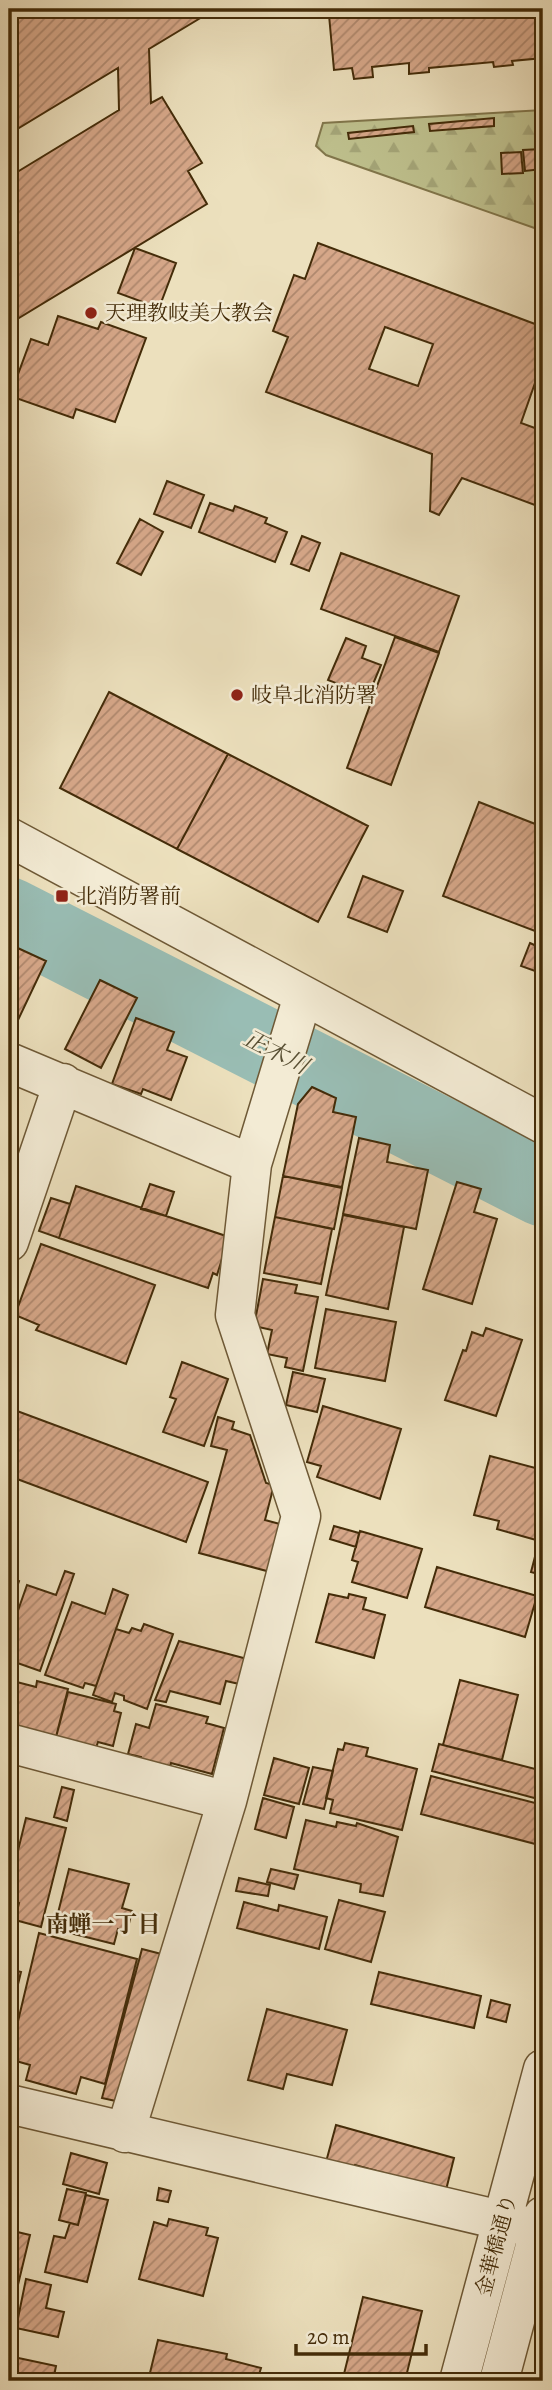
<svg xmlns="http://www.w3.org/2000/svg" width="552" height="2390" font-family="Alegreya,'Noto Serif JP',serif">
  <defs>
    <pattern id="forest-firs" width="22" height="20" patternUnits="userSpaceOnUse" patternTransform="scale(1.75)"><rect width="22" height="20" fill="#bec08d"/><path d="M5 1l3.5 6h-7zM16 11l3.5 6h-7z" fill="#a4a578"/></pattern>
    <pattern id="building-hatch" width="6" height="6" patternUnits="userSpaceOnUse" patternTransform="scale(1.75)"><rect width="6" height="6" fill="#d6a789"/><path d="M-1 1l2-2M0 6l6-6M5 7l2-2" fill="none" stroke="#af886e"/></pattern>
  </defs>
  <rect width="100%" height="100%" fill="#ece0bd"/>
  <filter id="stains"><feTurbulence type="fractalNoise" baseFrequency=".00286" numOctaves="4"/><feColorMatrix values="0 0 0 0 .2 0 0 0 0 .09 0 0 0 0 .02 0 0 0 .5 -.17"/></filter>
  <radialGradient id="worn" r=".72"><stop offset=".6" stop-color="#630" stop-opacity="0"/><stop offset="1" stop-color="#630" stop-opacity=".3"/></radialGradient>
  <path fill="url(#forest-firs)" stroke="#81764b" stroke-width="2" d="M543,110V231L326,155L316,146L323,123Z"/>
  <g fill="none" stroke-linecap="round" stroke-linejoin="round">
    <path stroke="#99bdb4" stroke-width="77" d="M9,916L543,1188"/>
  </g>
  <path fill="url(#building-hatch)" stroke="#442c09" stroke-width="2" fill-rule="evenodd" d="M9,9L212,11L149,49L151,103L162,97L202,163L188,171L207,204L9,324V177L119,110L118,68L9,134Z
    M386,9H543V58L512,61L513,65L494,67L493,62L429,68V72L409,74V63L372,67L373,77L354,79L352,68L334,70L329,15Z
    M494,118V126L430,131L429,124Z
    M413,126L414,132L349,139L348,133Z
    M541,149L542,169L525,171L523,150Z
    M521,152L523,173L502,174L501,153Z
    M318,243L543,327V386L535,383L521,423L543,431V508L462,478L439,515L430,511L432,454L266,392L288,337L273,331L294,275L305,279ZM385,327L433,344L418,386L369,369Z
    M135,248L176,263L159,308L118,293Z
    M58,316L98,329L101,322L146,338L115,422L76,409L73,418L10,396L31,339L48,345Z
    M167,481L204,495L191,528L154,514Z
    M210,503L233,511L235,506L267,518L265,523L287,532L275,562L199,532Z
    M140,519L163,532L141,575L117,563Z
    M302,536L320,543L309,571L291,564Z
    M341,553L459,596L439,652L321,609Z
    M395,637L439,653L391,785L347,768Z
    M346,638L366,646L362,658L381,665L368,696L328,680Z
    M109,692L228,754L177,849L60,788Z
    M228,754L368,826L318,922L177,849Z
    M479,802L543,827V934L443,896Z
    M363,876L403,891L387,932L348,917Z
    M530,943L543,949L535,971L521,966Z
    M9,944L46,961L9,1039Z
    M100,980L137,998L101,1068L65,1049Z
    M136,1018L174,1032L167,1050L187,1057L171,1100L143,1089L141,1094L112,1084Z
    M312,1087L336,1098L333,1112L356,1117L342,1187L283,1176L298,1104Z
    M359,1138L390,1145L387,1162L428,1170L416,1229L343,1214Z
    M283,1176L342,1188L334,1229L275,1217Z
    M457,1182L481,1189L474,1212L497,1219L472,1304L423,1289Z
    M150,1184L174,1192L166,1216L141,1209Z
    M76,1186L229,1237L217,1275L213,1273L208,1288L59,1238Z
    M51,1198L70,1204L59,1238L39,1231Z
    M343,1215L404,1227L388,1309L326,1295Z
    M275,1217L332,1229L321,1284L264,1273Z
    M41,1244L155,1285L126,1364L36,1330L39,1325L15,1315Z
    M263,1279L297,1285L295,1293L318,1297L303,1371L285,1367L287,1358L267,1354L272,1330L254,1326Z
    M326,1309L396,1322L385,1381L315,1368Z
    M486,1328L522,1340L496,1416L445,1400L463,1350L466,1351L472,1332L483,1336Z
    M182,1362L228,1379L204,1446L163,1432L176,1399L170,1397Z
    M293,1372L325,1379L317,1412L286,1405Z
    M323,1406L401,1429L380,1499L317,1477L321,1466L307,1462Z
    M9,1408L208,1482L186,1542L9,1476Z
    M218,1417L234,1422L232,1429L250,1435L266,1483L274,1485L265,1520L291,1527L278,1574L199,1553L227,1450L211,1446Z
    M490,1456L543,1470V1542L497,1529L499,1521L474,1515Z
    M334,1526L359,1533L356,1547L330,1539Z
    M360,1531L422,1549L407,1598L352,1582L358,1562L352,1560Z
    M538,1545L543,1547L542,1575L531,1572Z
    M437,1567L537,1596L525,1637L425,1607Z
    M65,1571L74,1574L40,1671L9,1660V1636L27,1585L56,1595Z
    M9,1577L19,1581L9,1610Z
    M113,1589L128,1595L96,1686L85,1683L83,1688L45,1675L72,1602L105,1614Z
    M329,1594L348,1598L349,1594L366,1598L363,1609L385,1615L374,1658L316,1642Z
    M144,1624L173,1634L147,1709L124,1700V1696L115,1693L112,1702L93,1695L116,1629L129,1633L132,1628L141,1631Z
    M179,1641L255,1661L248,1686L226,1681L220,1704L170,1691L166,1702L155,1700Z
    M9,1680L36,1687L37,1681L68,1689L55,1741L9,1729Z
    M460,1680L518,1695L502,1760L443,1745Z
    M68,1692L116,1704L114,1711L121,1713L113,1746L98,1742L95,1751L55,1741Z
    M156,1704L208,1717L206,1723L224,1728L212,1774L171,1763L169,1770L140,1763L141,1757L128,1754L136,1724L149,1728Z
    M345,1743L368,1748L366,1756L417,1769L402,1830L330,1813L333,1800L326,1798L338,1749L343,1750Z
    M439,1744L543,1771L538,1799L432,1771Z
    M274,1758L309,1768L299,1804L264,1795Z
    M313,1767L333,1771L324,1809L303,1804Z
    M431,1776L543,1805V1827L539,1845L421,1814Z
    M62,1787L74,1790L67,1821L54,1817Z
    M263,1798L294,1807L286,1838L255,1829Z
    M26,1818L66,1828L41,1927L15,1920L19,1903L9,1901V1887Z
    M306,1820L336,1827L337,1822L356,1826L357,1823L398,1837L383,1896L360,1892L361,1884L294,1869Z
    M69,1869L129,1884L122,1908L132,1911L127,1932L118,1929L114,1944L54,1929Z
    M271,1869L298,1875L294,1889L267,1882Z
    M239,1878L270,1885L268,1896L236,1891Z
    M339,1900L385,1912L371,1962L325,1949Z
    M244,1902L278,1911L279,1905L327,1917L319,1949L237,1928Z
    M39,1933L137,1959L105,2084L81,2077L76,2094L26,2080L30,2065L9,2059Z
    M142,1949L173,1957L125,2103L102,2098Z
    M9,1969L21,1972L9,2021Z
    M379,1972L481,1996L474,2028L371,2004Z
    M491,2000L510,2005L506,2022L487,2017Z
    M267,2009L347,2030L332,2085L287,2074L283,2089L248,2080Z
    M336,2125L454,2158L446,2190L355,2165L354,2169L326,2162Z
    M71,2153L107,2163L99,2194L63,2184Z
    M159,2188L171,2191L168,2202L157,2200Z
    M67,2189L86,2193L78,2225L59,2220Z
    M86,2195L108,2200L87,2282L45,2272L54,2236L65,2238L70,2223L78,2225Z
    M169,2219L208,2228L206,2235L218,2238L203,2296L139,2279L154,2222L167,2226Z
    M9,2230L30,2235L9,2322Z
    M26,2279L51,2285L46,2308L64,2312L58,2337L16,2328Z
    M363,2297L422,2311L405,2381L343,2378Z
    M158,2340L227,2354L226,2359L261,2368L257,2381H148Z
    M9,2356L56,2366L53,2381H9Z"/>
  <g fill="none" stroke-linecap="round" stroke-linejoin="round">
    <defs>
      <path id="minor" d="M9,1062L252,1164
        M9,1242L63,1083
        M9,1743L227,1801
        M9,2104L534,2228
        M125,2133L227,1801L301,1516L235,1315L252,1164L303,996"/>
      <path id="tertiary" d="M9,837L543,1124
        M459,2381L543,2069
        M499,2381L543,2216"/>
    </defs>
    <use href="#minor" stroke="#6e5936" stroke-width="41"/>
    <use href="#tertiary" stroke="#6e5936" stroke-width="41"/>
    <use href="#minor" stroke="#f3ebd4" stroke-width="38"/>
    <use href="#tertiary" stroke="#f3ebd4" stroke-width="38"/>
  </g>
  <g fill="#8f2418" stroke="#f3ebd4" stroke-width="2.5">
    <circle cx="91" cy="313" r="7"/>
    <circle cx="237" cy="695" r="7"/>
    <rect x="55" y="889" width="14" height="14" rx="3.5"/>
  </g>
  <g text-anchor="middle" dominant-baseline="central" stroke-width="5" stroke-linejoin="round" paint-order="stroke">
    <g font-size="21" fill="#442c09" stroke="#f3ebd4" text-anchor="start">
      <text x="105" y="313">天理教岐美大教会</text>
      <text x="251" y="695">岐阜北消防署</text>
      <text x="76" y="896">北消防署前</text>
    </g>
    <g font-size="21" fill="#442c09" stroke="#f3ebd4">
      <text transform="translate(496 2245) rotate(-75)">金華橋通り</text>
    </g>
    <g font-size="23" font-style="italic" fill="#595034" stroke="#f3ebd4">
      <text transform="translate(276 1052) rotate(27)">正木川</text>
    </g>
    <g font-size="23" font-weight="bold" fill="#442c09" stroke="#f3ebd4">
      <text x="103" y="1924">南蝉一丁目</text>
    </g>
  </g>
  <rect width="552" height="2390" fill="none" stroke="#ece0bd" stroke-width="35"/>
  <rect x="10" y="10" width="531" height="2369" fill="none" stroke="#442c09" stroke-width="3.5"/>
  <rect x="18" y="18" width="517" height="2355" fill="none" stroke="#442c09" stroke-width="2"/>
  <path d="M296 2344v10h130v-10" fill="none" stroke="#442c09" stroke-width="3.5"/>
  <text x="307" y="2344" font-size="21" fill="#442c09" stroke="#f3ebd4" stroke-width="5" paint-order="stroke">20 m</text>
  <rect width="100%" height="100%" filter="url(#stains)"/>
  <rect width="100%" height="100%" fill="url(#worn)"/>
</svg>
